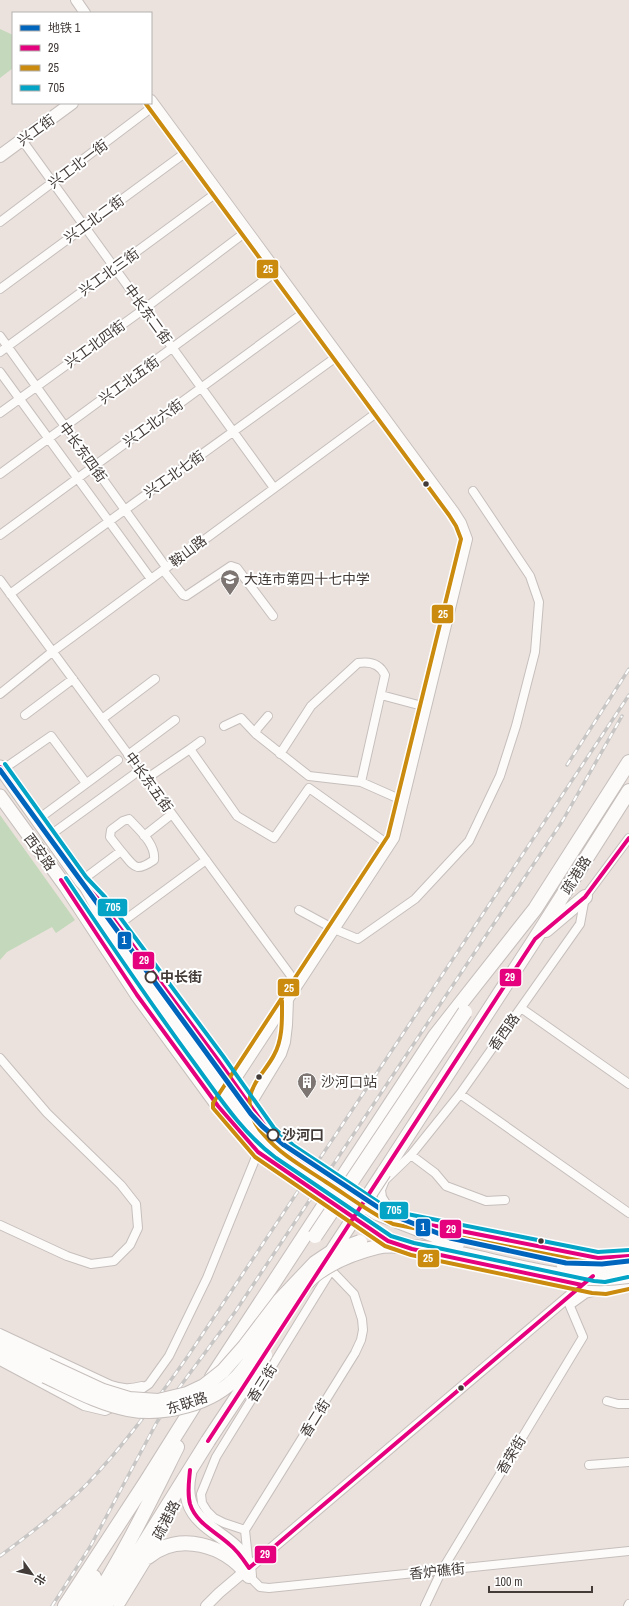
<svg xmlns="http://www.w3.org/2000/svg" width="629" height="1606" font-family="'Archivo Narrow','Noto Sans SC',sans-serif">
  <rect width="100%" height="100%" fill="#ebe2dd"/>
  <path fill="#c4d8bb" d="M0,29L13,35V68L0,78Z
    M0,815L75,920L56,933L52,927L7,952L0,960Z"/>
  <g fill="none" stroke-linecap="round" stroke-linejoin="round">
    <path stroke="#c9c1bc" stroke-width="13" stroke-dasharray="13 6" stroke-linecap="butt" d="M285,1171L357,1220"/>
    <defs>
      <path id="minor" d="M22,140L274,488
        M0,222L155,105
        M0,289L189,150
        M0,336L166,567
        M0,352L219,191
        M0,372L151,579
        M0,413L144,309L247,231
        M0,474L277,271
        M0,535L306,311
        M163,570L183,595L186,596L231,566L237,568L273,616
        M0,580L297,984
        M10,594C119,513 229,435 339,355
        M0,694L52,652L379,411
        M381,695L426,707
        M25,715L73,679
        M268,716L257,729L256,734L309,776L361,782L385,675C380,664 370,661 358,663L311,706L280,754
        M102,719L155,679
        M224,726L241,718L256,734
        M190,749L201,741
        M128,755L175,720
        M2,770L51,736L86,783
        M146,779L190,749L237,816L274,838L309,788L389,845
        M361,782L404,801
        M37,820L118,760
        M49,836L140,770
        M144,836L172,814
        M81,881L121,851C135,867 135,873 154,860C156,844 139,830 129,819L123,821L111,830L110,837L121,851
        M299,910L334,929L358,939L415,899L469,841L500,776L516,726L535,652L539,602L530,576L473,491
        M118,925L206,860
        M521,1008L629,1084
        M0,1058L47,1113L121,1185L136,1204L138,1228L130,1245L114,1261L91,1264L67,1256L0,1225
        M460,1094L629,1213
        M411,1155L435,1173L446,1186L486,1201L505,1200
        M395,1218L382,1197L381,1190L385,1180L411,1155L460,1094L580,924L585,897L629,838
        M0,1333L111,1385C123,1389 130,1389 142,1386
        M0,1361L84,1406L105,1411L116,1406
        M127,1399L149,1384L169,1356L207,1278L258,1152
        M607,1401L618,1404H629
        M589,1465L629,1462
        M245,1530L224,1523L214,1518L207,1511L202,1503L201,1494L216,1457L335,1264
        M248,1559L245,1530L355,1353L361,1340L363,1330L362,1319L354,1294L332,1271
        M249,1576L260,1587L269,1588L629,1551
        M425,1606L442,1570L583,1337L569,1304
        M628,1606L629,1604"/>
      <path id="tertiary" d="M76,0L85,13
        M151,100L454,512L461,523L467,539L394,838L218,1106
        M247,1110L281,1054L285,1042L287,1025L288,999
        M571,1303L585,1293L601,1289
        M206,1606L219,1593L587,1281"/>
      <path id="secondary" d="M0,156L72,103"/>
      <path id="primary" d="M0,767L81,881L100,901L218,1060L264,1126L275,1138
        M0,796L66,887L137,995L218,1106L258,1152L285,1171
        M357,1220L388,1241L400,1245
        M414,1223L568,1253L598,1258L623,1257
        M562,1281L605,1288L629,1283
        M0,1341L47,1365
        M0,1353L45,1376"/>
      <path id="trunk" d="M87,887L108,925
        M546,930L585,897
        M384,1172L535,939L629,791
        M212,1377L435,1036L535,909L629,762
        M189,1474C175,1535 248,1530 249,1576
        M148,1557C179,1531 225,1545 248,1575
        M119,1601L155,1542
        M65,1606L146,1482L200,1396
        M77,1606L94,1577
        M91,1606C124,1555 150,1501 177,1447
        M105,1606L208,1441"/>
    </defs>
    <use href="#minor" stroke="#c6bfbc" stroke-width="10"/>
    <use href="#tertiary" stroke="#c6bfbc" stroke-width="12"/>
    <use href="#secondary" stroke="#c6bfbc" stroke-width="14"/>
    <use href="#primary" stroke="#c6bfbc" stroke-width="15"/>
    <use href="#trunk" stroke="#c6bfbc" stroke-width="16"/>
    <use href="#minor" stroke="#fcfbfa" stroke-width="8"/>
    <use href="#tertiary" stroke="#fcfbfa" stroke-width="10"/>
    <use href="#secondary" stroke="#fcfbfa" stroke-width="12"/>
    <use href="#primary" stroke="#fcfbfa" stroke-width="13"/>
    <use href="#trunk" stroke="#fcfbfa" stroke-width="14"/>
    <defs>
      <path id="rail" d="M567,765L629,669
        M0,1556C30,1534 59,1512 85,1486C124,1446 156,1401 188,1356L629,695
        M52,1606L90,1547L157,1422L176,1392L235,1312L563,820L622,716"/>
    </defs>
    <use href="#rail" stroke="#c8c6c5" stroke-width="3.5"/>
    <use href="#rail" stroke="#fff" stroke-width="2" stroke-dasharray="6" stroke-linecap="butt"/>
    <defs>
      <path id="trunk-bridge" d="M108,925L139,976L208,1070L247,1118L268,1140L296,1161L377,1213L457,1244
        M315,1236L465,1012
        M331,1253L384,1172
        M564,1266L577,1268L629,1262
        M47,1365L103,1391L129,1399L158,1401L187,1394L204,1386L223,1371L245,1346L280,1300L315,1263L330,1253L360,1242
        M45,1376C71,1388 100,1404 128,1409C164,1416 212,1404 238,1376C254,1358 267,1337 281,1317C292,1301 303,1283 319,1272C336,1260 357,1252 377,1247C391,1243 425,1248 440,1250C499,1260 569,1286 629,1276
        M208,1441L265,1355"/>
    </defs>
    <use href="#trunk-bridge" stroke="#c6bfbc" stroke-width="16" stroke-linecap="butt"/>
    <use href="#trunk-bridge" stroke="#fcfbfa" stroke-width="14"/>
    <defs>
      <path id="bus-1" d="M0,767L81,881L100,901L218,1060L269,1132L290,1151L378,1209L395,1218L598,1258L629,1256
        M61,880L137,995L218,1106L258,1152L388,1241L412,1249L582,1285
        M208,1441L535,939L585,897L629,838
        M190,1470C189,1482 187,1493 190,1504C196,1523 216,1532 229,1544C238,1551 243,1559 249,1568L593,1276"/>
      <path id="bus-2" d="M146,104L449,515L456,526L461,539L388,836L213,1103V1108L255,1157L385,1246L411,1255L592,1293L606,1294L629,1289
        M282,1001C282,1019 283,1039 274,1055C267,1069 253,1081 250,1097C248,1112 255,1126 265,1136C281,1155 305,1168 326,1182C348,1196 369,1212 393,1224L597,1264L629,1262"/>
      <path id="bus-3" d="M5,764L86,877L105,897L223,1056L274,1128L294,1146L381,1204L397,1212L598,1252L629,1250
        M66,878C107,939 148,1000 192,1060C217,1094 242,1133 276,1158L391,1236L414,1243L594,1281L605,1282L628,1277"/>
    </defs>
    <use href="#bus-1" stroke="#fff" stroke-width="7"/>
    <use href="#bus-2" stroke="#fff" stroke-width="7"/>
    <use href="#bus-3" stroke="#fff" stroke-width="7"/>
    <use href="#bus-1" stroke="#e5007d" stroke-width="4"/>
    <use href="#bus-2" stroke="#ca8b0e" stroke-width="4"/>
    <use href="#bus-3" stroke="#03a4c6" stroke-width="4"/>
    <defs>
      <path id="metro-1" d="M0,770L251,1114L262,1126L284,1145L379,1208L397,1217L450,1238L566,1263L602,1264L629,1261"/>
    </defs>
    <use href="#metro-1" stroke="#fff" stroke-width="8"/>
    <use href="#metro-1" stroke="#0065bd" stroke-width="5"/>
  </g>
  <defs>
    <symbol id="school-pin" viewBox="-11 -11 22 30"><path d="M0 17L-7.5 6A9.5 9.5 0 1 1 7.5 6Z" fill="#7d7572" stroke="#fff"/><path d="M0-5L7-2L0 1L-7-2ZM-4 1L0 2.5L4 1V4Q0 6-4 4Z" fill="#fff"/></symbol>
    <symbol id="building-pin" viewBox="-11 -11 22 30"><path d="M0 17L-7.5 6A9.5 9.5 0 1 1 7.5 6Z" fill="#7d7572" stroke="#fff"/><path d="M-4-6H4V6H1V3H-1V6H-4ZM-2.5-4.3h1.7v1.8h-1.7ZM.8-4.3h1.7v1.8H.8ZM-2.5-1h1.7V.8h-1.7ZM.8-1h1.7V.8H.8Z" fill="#fff"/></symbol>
  </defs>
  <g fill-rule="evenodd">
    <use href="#school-pin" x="219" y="568" width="22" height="30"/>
    <use href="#building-pin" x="296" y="1071" width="22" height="30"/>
  </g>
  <g fill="#423b38" stroke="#fff" stroke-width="1.5">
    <circle cx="426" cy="484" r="3.5"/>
    <circle cx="259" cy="1077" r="3.5"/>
    <circle cx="541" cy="1241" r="3.5"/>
    <circle cx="461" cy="1388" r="3.5"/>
  </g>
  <g fill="#fff" stroke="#423b38" stroke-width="2">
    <circle cx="151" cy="977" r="5.5"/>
    <circle cx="273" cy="1135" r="5.5"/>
  </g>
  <g text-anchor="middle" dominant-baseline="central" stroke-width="4" stroke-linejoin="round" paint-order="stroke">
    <g font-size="14" fill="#423b38" stroke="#fff">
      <text transform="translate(36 130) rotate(-36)">兴工街</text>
      <text transform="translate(78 164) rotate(-37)">兴工北一街</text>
      <text transform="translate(94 219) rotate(-36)">兴工北二街</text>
      <text transform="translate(109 272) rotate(-36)">兴工北三街</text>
      <text transform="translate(148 314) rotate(54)">中长东二街</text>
      <text transform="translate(95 344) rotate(-36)">兴工北四街</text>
      <text transform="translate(129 380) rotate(-36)">兴工北五街</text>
      <text transform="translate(153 423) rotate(-36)">兴工北六街</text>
      <text transform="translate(83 452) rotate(54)">中长东四街</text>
      <text transform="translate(174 474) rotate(-35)">兴工北七街</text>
      <text transform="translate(188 551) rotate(-37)">鞍山路</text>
      <text transform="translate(149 782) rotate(54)">中长东五街</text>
      <text transform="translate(40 852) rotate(54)">西安路</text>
      <text transform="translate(576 875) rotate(-58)">疏港路</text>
      <text transform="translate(504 1032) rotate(-55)">香西路</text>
      <text transform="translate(262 1383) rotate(-58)">香三街</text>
      <text transform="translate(187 1403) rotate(-18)">东联路</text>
      <text transform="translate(315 1418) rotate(-58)">香二街</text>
      <text transform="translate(511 1455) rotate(-59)">香荣街</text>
      <text transform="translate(166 1520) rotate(-63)">疏港路</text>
      <text transform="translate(437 1571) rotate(-6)">香炉礁街</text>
    </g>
    <g font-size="14" fill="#423b38" stroke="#fff" text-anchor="start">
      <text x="244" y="579">大连市第四十七中学</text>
      <text x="321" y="1082">沙河口站</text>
    </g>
    <g font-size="14" font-weight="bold" fill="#423b38" stroke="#fff" text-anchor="start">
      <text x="160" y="977">中长街</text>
      <text x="282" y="1135">沙河口</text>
    </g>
  </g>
  <g stroke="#fff" stroke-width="1.5">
    <rect x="256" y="259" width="23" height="20" rx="4" fill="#ca8b0e"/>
    <rect x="431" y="604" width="23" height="20" rx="4" fill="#ca8b0e"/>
    <rect x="97" y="898" width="31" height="19" rx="4" fill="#03a4c6"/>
    <rect x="117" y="931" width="15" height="19" rx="4" fill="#0065bd"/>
    <rect x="132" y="951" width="23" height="19" rx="4" fill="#e5007d"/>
    <rect x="499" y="968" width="23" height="19" rx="4" fill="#e5007d"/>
    <rect x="277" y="978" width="23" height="19" rx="4" fill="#ca8b0e"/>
    <rect x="379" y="1201" width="30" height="19" rx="4" fill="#03a4c6"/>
    <rect x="415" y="1218" width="16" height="19" rx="4" fill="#0065bd"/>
    <rect x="439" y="1219" width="23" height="20" rx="4" fill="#e5007d"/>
    <rect x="417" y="1249" width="23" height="19" rx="4" fill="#ca8b0e"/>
    <rect x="254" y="1545" width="23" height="19" rx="4" fill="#e5007d"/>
  </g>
  <g font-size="11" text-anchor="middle" font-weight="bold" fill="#fff">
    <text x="268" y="273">25</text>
    <text x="443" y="618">25</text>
    <text x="113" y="911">705</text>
    <text x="124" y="944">1</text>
    <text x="144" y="964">29</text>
    <text x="510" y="981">29</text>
    <text x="289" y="992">25</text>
    <text x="394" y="1214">705</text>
    <text x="423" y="1231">1</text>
    <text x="451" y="1233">29</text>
    <text x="428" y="1262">25</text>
    <text x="265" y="1558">29</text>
  </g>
  <rect x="12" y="12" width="140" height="92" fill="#ffffff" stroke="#b3b1af"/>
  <rect x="20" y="25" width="20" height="6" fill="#0065bd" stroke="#b3b1af"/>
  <text x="48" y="32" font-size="12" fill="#423b38">地铁 1</text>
  <rect x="20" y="45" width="20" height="6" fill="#e5007d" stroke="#b3b1af"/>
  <text x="48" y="52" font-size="12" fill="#423b38">29</text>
  <rect x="20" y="65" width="20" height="6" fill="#ca8b0e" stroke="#b3b1af"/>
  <text x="48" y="72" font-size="12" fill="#423b38">25</text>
  <rect x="20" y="85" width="20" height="6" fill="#03a4c6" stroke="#b3b1af"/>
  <text x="48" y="92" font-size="12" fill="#423b38">705</text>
  <g transform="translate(32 1574) rotate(123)" stroke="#ffffff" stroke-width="3" paint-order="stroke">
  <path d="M0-3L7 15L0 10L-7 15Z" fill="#423b38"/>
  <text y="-6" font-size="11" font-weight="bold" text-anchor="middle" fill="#423b38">北</text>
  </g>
  <path d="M489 1586v6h103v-6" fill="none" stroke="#423b38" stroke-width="2"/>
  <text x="495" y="1586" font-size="12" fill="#423b38" stroke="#ffffff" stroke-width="3" paint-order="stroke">100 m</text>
</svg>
